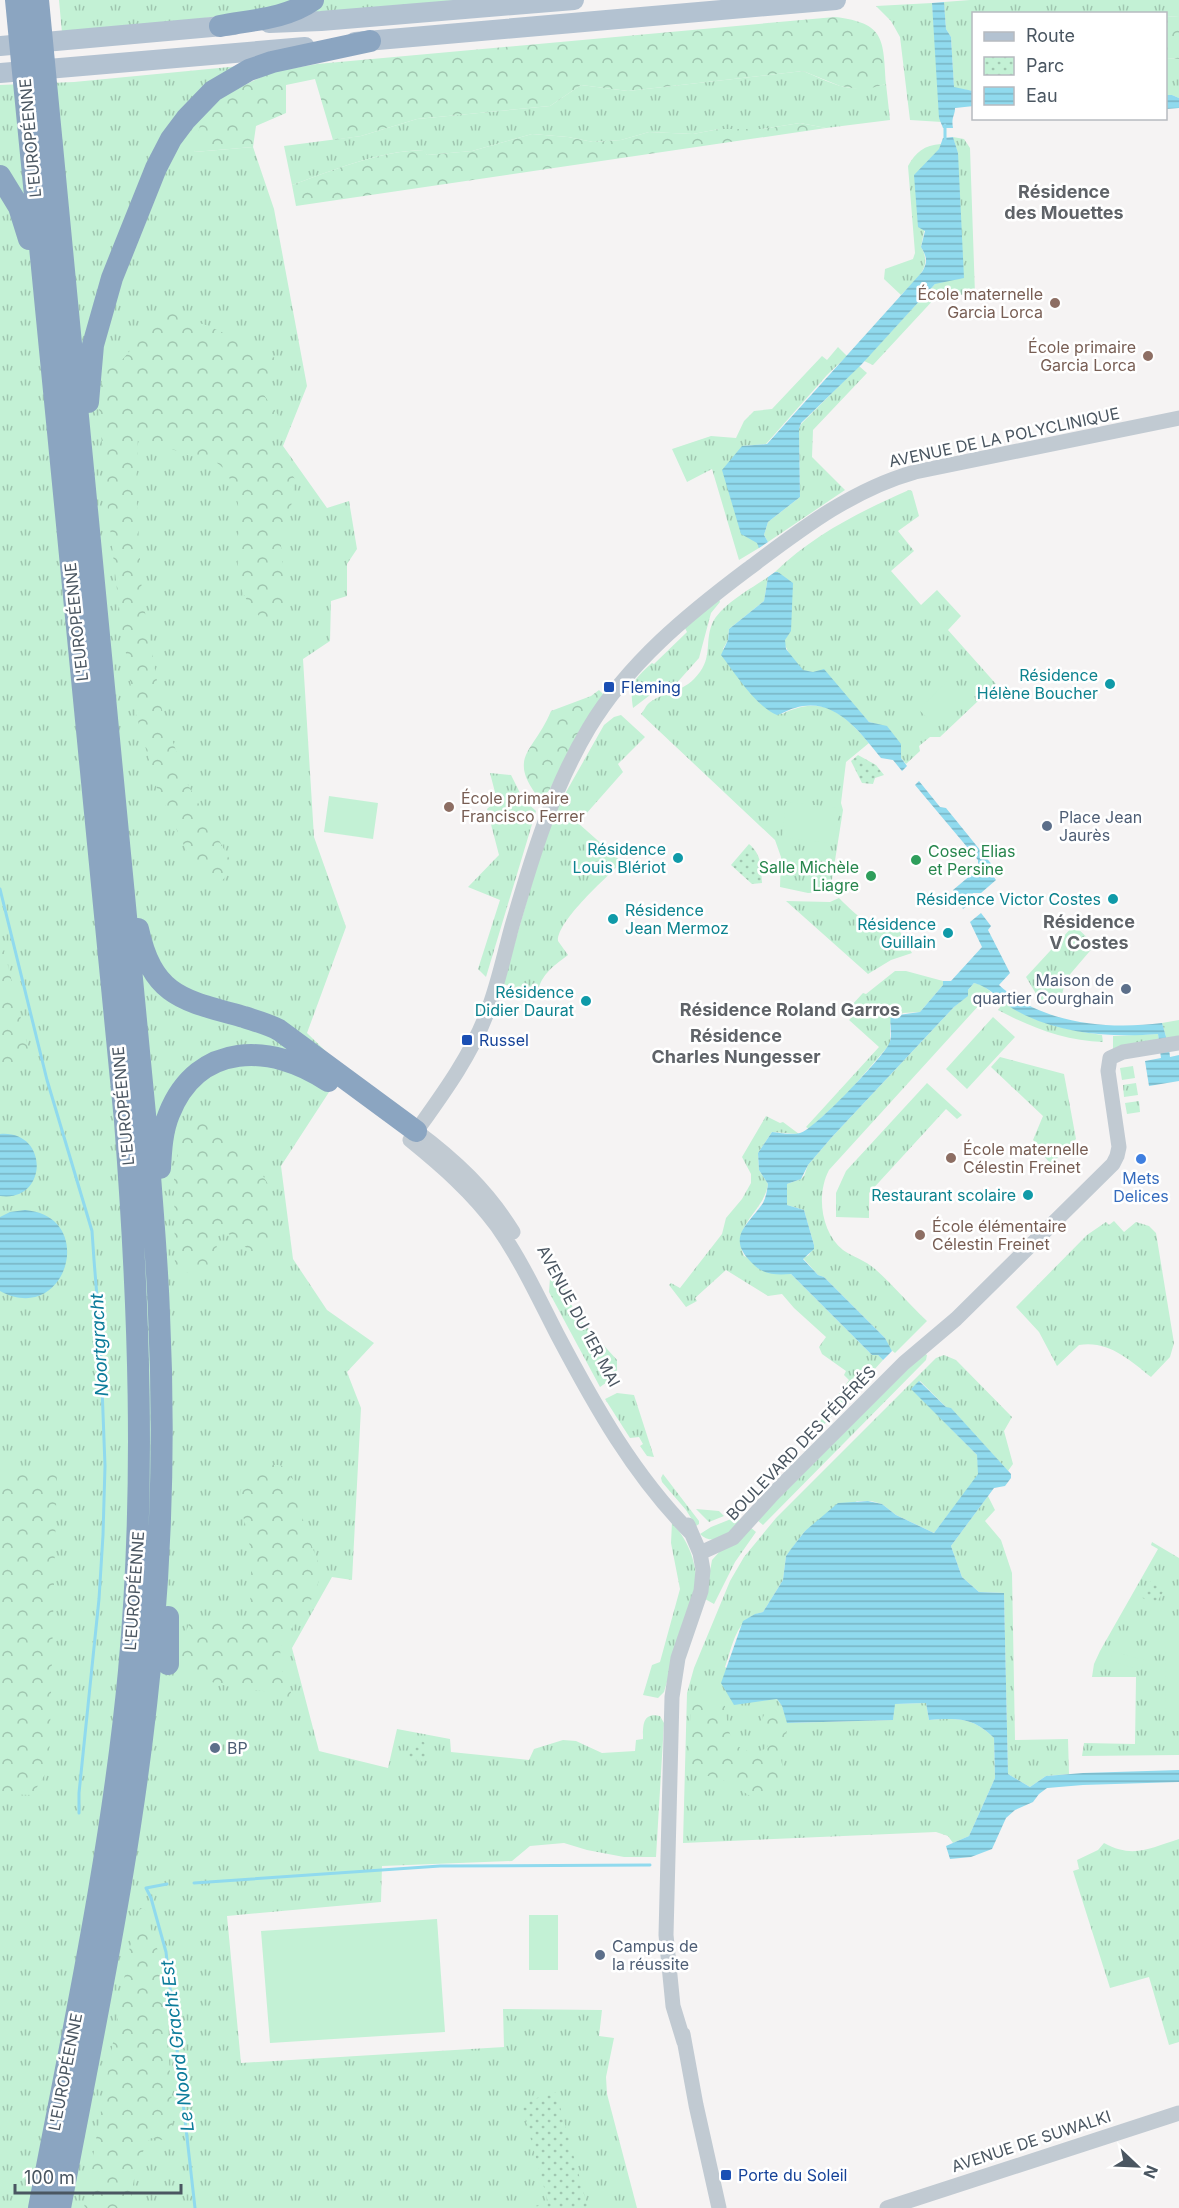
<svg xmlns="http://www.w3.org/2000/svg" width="1179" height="2208" font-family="Inter,sans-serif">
  <defs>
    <pattern id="grass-tufts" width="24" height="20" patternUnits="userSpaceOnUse" patternTransform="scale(1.5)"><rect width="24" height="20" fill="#c3f1d5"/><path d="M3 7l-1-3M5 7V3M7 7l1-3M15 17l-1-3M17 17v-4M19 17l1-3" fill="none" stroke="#a0c6b0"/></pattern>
    <pattern id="forest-crowns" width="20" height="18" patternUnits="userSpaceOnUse" patternTransform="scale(1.5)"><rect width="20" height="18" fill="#c3f1d5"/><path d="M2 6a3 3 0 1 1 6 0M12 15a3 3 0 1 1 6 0" fill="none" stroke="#a0c6b0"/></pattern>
    <pattern id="park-dots" width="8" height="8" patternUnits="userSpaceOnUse" patternTransform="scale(1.5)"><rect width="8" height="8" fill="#c3f1d5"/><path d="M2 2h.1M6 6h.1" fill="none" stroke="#a0c6b0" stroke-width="1.8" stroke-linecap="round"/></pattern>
    <pattern id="water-rules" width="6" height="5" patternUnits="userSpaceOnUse" patternTransform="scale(1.5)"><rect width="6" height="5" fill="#90daee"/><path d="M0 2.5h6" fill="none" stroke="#78b4c4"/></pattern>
  </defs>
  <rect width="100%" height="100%" fill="#f5f3f3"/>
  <path fill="url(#grass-tufts)" d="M59,0H297L270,9L154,25L62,33Z
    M324,0H466L308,14Z
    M970,0H1179V16L1166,17V14H974L973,91L954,88L951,37L946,29L944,2Z
    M932,3L942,122L910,120L900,37L891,21L876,6Z
    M1166,58L1179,59V98L1172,95H1166Z
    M240,66L194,152L253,147L274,209L307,386L283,446L327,508L349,501L357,549L347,564V596L331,601L330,641L303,659L314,837L346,927L307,1033L344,1069L281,1166L293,1259L327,1310L374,1343L347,1372L361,1408L352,1580L332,1577L292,1648L319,1751L388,1768L397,1729L450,1739L451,1752L529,1760L534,1749L563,1740L576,1741L602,1753L635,1751L636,1740L643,1739C643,1726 642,1712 660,1716L664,1723L656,1857H624L587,1850L564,1843L530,1846L512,1861L382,1866L381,1902L227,1916L241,2063L504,2047L503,2009L602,2010L599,2036L614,2038L606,2077L607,2094L637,2208H0V85L74,82Z
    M803,71C836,85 849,94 886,84L890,120L826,128L800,123L762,129H719L693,134L649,132L621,140L593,142L568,137L532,134L472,151L427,155L423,150C379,151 334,170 292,185L284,146L361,136L417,119L550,106L581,85L628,91Z
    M953,137L964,139L970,148L975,294L937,296L873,365L864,361L935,284L958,154Z
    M941,144L921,247C934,268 914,281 901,295L884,279L885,269L913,259L915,253L908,166C916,152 924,145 941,144Z
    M838,347L847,356L827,375L766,444L742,446L759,548L739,560L712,469L687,482L672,449L711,436L736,438L744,421L754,411L772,409L822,356L827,360Z
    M859,366L867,373L813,430L812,457L845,490L768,542L764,535L768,522L800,497L799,429L801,424Z
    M909,490L912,491L919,516L898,531L914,551L891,571L921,605L937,590L961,616L948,630L996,684L940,737H930L919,746L920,751L906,764L901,758L900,749L887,727L869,722L857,709L813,672L803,671L791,658L785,645L779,572H775C813,535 861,511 909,490Z
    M768,577L764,601L729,629L728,640L723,649L782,714C823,694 843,713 869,743L846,762L841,803L843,810L830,892L808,893L780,887L781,857L775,840L641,714C644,711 646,705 649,703C661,693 680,693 694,679C714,659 704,644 712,624C720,605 752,588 768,577Z
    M719,599L720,602L711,613L699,658L674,686L654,692L633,708C629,682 634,680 652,663L654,664L687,632L685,628Z
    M621,715L645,737L618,764L623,772L578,823L622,862C607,877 557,921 558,941L568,955C552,967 539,976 537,997L523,990L503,984L542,848L557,808L604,725L614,717Z
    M490,773L511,775L523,799L536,811L486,977L478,969L500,900L468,887L499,855L487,809L497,800Z
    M839,898C859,918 870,928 899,930L912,953L891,960L868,974L786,901L830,902Z
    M1074,925L1095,945L1066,979L1061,998L1054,1002H1041L1026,977Z
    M895,971H906L943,981V985L920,1012L903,1013L890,1024V1044L846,1095L809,1129L806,1127L879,1047L849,1020L856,1013L850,1007L863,993L866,994Z
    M974,983L982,985L991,992L829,1170C816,1195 821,1232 843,1250C853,1257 865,1260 875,1269C893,1285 909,1304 927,1321L895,1353L890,1349L885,1338L824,1277L818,1275L803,1258L809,1255L814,1245L804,1210L787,1205V1184L801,1179L804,1176L808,1165L832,1137L954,1007L967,996L968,990Z
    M1004,1002C1033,1023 1068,1030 1102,1035L1103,1042C1065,1041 1030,1027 998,1010Z
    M993,1017L1015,1037L967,1089L946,1069Z
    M1179,1020V1038L1167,1040L1162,1023Z
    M1158,1034L1159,1041L1113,1050V1036Z
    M1000,1057L1064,1074L1076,1139L1051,1164L1043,1155L1045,1152L1033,1140L1043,1116L991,1067Z
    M1133,1066L1135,1078L1122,1080L1120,1068Z
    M927,1083L962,1115L957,1119L946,1109L869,1193V1218L836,1217V1193L846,1171Z
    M1136,1083L1138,1095L1124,1097L1123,1085Z
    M1139,1101L1140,1112L1127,1114L1125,1103Z
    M766,1116L780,1123L783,1122L799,1134L772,1132L758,1153L759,1170L768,1184C764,1213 730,1224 744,1256L791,1274L872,1355H878L883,1360L822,1427L818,1424L849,1380L844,1375L846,1371L822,1354L819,1347L826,1337L794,1308L782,1294L768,1296L726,1270L695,1298L697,1301L686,1307L669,1285L671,1283L680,1288L722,1234L726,1218L742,1199L751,1183V1174L742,1157Z
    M1114,1221L1124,1232L1136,1222L1149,1226L1156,1233L1174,1343L1170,1357L1151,1377C1130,1360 1108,1340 1079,1345L1057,1366L1039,1332L1016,1307L1087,1235L1106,1222L1109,1225Z
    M558,1270L572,1306L579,1318L617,1360V1375L600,1387L549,1292L550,1278Z
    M924,1353L927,1355L926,1360L763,1525L757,1520Z
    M944,1355L956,1360L1012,1417L1004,1431L1013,1464L1008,1471L951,1409L946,1407L920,1381L912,1389L977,1455L979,1474L934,1533L896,1515L882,1504L871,1501H857L805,1531L786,1556L783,1580L763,1612C736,1617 733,1645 725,1667L769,1699H777L782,1706L788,1723L893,1720L894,1704L926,1703L929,1720C957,1718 973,1717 994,1738L995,1778L969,1836L953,1843L948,1836L936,1832L683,1843L687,1693L694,1668L730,1581L744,1557L776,1518L936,1358Z
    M617,1393L634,1395L654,1457L647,1456L640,1446L643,1444L639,1437L630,1438L605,1399Z
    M663,1474L699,1521V1524L696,1526L686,1510L662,1482L661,1478Z
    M988,1496L995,1510L985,1521L1001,1540L1012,1573L1015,1740L1068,1739L1069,1774L1046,1776L1030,1787L1008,1774L1004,1593L979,1592L962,1577L951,1546Z
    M696,1509L719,1511L724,1516L709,1522Z
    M736,1517L741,1521C731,1532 714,1548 700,1534L711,1527Z
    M672,1522C688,1542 694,1555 697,1581L664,1692L658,1698L643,1695L652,1665L660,1662L680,1589L671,1543Z
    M750,1527L756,1532L735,1562L714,1604L705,1599L712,1560L721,1550Z
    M1152,1542L1179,1558V1755L1082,1756L1084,1743L1135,1744L1136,1677H1092L1094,1664L1100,1651L1158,1549L1151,1545Z
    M1179,1839V2042L1169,2045L1149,1977L1110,1988L1073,1871L1079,1869L1077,1860L1098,1850L1104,1843C1133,1859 1150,1848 1179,1839Z"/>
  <path fill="url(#forest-crowns)" d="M1179,16V59L1166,58V17Z
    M835,17C886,23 883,40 886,84L864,90L840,86L803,71L628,91L581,85L550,106L417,119L361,136L333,140L315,79L286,85V113L256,126L253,147L194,152L202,116L215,99L272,72L317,64Z
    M800,123L826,128L296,206L292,185C334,170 379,151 424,150L427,155L472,151L532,134L568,137L593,142L621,140L649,132L693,134L719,129H762Z
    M175,308L189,320L209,326L277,359L264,395L278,415L265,441L278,454L295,479L290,514L281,545L284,584L283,614L275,621L261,618L250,606L242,591L236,552L239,528L238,503L227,471L211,458L190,456L138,436L136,488L142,595L162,710L187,783L230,860V871L221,882L212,881L190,858L157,788L134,707L119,607L105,484L99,407L104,360H122C140,341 149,316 175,308Z
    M599,690L604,695L574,743L550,789L541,801C505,756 534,753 551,711L591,696Z
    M0,933L31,1060L0,1072Z
    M202,1119L220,1136L252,1158L268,1184L272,1242L265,1253L258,1256C246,1249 230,1232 219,1229L214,1267L175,1275L174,1171L183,1127L187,1123Z
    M258,1462L282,1466L298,1486L304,1526L322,1572C318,1583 314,1597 307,1607C282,1643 270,1647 291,1692L287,1704L275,1692L238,1689L182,1674L175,1661L190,1621L248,1619C252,1593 252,1566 249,1540C247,1524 237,1506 241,1490C244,1481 253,1470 258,1462Z
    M57,1472L49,1768L32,1795L0,1794V1474Z
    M709,1697L715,1699L725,1706C729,1731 727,1750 759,1753L768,1746V1735L761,1722L766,1710L776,1711C787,1727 792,1742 781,1759L785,1780L765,1792L750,1796L728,1782L705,1775L688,1761L691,1707Z
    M140,1908L145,1910L163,1967L173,2120L169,2141L150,2138C138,2158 131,2184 131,2208H84L129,1951Z"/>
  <path fill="url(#park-dots)" d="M858,755L876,765L884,775L875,778L873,784L862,783L851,761Z
    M749,844C762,855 761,867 762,883L752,884L731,865Z
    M1151,1581L1165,1589L1155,1605L1141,1597Z
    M420,1740L425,1743L421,1749L428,1754L422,1762L418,1758L414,1764L406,1758Z
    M556,2092L588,2208H529L548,2202L521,2103Z"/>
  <path fill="#c3f1d5" d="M950,678L965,693L934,724L919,710Z
    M329,796L378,803L373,839L324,832Z
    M786,802L839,808L835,843L782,838Z
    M1166,1633H1179V1731H1165Z
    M1113,1651L1144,1660L1141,1670L1110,1661Z
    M529,1915H558V1970H529Z
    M437,1919L445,2032L270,2043L261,1931Z"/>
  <path fill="url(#water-rules)" d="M944,2L946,29L951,37L954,87L973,91L974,106L955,108C955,116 951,117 953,128H943L939,118L932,3Z
    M1166,95H1172L1179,98V108L1166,109Z
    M953,137L958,153L964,278L935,284L861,365L801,423L799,429L800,497L768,522L764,535L768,542L759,548L757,543L741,534L722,470L742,446L767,444L922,272C928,262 927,257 921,247L925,231L918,227L914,175L939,149L943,138Z
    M775,572H778L793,583L791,631L785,640L786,649L803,670L813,672L824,669L869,722L887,726L901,744V758L907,766L902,771L893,760L881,758C859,731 834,696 795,708C789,709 784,713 777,715C756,707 735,673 721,655L728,640L729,629L764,601L768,577Z
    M919,781L940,807L946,808L993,866L991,873L996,880L981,893H973L972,902L963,909L953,890L978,869V860L915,785Z
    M981,913L991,926L988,930L1010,973L999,985C1042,1024 1107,1030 1162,1023L1167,1040L1159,1041L1158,1034C1111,1038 1059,1034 1017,1011C1002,1003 991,987 974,983L968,990V996L954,1007L832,1137L808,1165L801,1179L787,1184V1205L804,1210L814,1245V1249L803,1259L818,1275L824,1277L885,1338L892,1351L883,1360L878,1355H872L791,1274C776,1275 763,1275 752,1263C725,1237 749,1224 763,1203C766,1197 767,1191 768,1184L759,1170L758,1153L772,1132C780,1133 792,1135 800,1133C814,1130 882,1058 889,1044C893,1036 889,1024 891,1016L920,1012L943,985V981H951L982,947L970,922Z
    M1169,1049L1170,1057L1179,1055V1081L1149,1086L1145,1061L1161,1058L1160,1051Z
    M0,1134C50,1130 48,1203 0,1196Z
    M25,1210C99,1216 66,1327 0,1291V1217L10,1212Z
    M919,1381L946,1407L951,1408L1011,1474V1478L1005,1486L994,1488L951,1546L962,1577L979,1592L1004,1593L1008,1774L1030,1787L1046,1776L1083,1773L1179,1770V1782L1083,1785L1047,1788L1039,1794L1033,1802L1015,1810L1006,1818L992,1849L971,1857L950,1859L946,1846L969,1836L995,1778L994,1738C973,1717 957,1718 929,1720L926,1703L895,1704L893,1720L787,1723L782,1706L777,1699L734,1705L721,1683L743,1621L755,1614L763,1612L783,1580L786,1556L791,1549L805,1531L838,1503L868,1501L882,1504L896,1515L934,1533L978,1474L977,1455L911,1389Z"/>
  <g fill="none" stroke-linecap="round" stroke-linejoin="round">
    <path stroke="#90daee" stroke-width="3" d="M945,125V140
      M0,889L47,1080L92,1231L94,1260L100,1334L105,1466L103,1535L99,1599L79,1793V1813
      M194,1883L440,1866L650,1865
      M167,1884L146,1888L151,1898L166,1952L195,2208"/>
    <path stroke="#c1cad2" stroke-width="15" d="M416,1131C455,1160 487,1190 513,1232
      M692,1534C634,1476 595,1406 557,1334C538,1297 521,1260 497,1226C472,1192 442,1166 410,1140C439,1099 469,1060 487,1013C498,985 504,955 512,926C532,857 552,790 589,728C628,663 688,614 748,569C800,530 851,490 915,472L1179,418
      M700,1553L733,1538L772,1495L904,1363L956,1319L1113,1164L1117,1156L1119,1147L1108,1071L1110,1058L1123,1052L1179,1043
      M683,2034L696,2105L719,2208
      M684,2042L673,2006L666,1935L672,1697L678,1658L701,1591L703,1570L700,1553L688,1525
      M887,2208L1179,2113"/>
    <path stroke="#b3c2d1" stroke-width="20" d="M269,23L321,21L574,0
      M355,42L836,0
      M0,46L234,25
      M0,73L305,47"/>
    <path stroke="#8ba5c1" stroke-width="22" d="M16,0L125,1121C139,1304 146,1487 129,1671C112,1851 73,2030 39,2208
      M38,0L147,1135C151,1195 157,1254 159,1314C164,1420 162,1528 153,1634C137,1828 96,2018 60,2208
      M220,26C251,20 286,19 313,0
      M0,176L19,207L29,239
      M88,402L93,345L112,278L156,168L171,139L186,119L213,91L249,70L272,62L370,41
      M138,929C153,997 183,1000 244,1017C256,1021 268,1024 279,1030L416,1131
      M160,1168C161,1150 162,1131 169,1114C198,1041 272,1043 328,1081
      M168,1664V1617"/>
  </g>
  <g fill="#8d6e63" stroke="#fff" stroke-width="2">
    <circle cx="1055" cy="303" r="6"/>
    <circle cx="1148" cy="356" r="6"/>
    <circle cx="449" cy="807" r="6"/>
    <circle cx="951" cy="1158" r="6"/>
    <circle cx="920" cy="1235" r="6"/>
  </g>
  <g fill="#0f9aa8" stroke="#fff" stroke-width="2">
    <circle cx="1110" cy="684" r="6"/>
    <circle cx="678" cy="858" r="6"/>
    <circle cx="1113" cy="899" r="6"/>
    <circle cx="613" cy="919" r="6"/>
    <circle cx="948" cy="933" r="6"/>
    <circle cx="586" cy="1001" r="6"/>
    <circle cx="1028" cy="1195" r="6"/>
  </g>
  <g fill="#1a4fb4" stroke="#fff" stroke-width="2">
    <rect x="603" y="681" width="12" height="12" rx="3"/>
    <rect x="461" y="1034" width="12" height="12" rx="3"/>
    <rect x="720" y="2169" width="12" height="12" rx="3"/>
  </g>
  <g fill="#5c6f8a" stroke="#fff" stroke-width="2">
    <circle cx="1047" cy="826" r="6"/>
    <circle cx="1126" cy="989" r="6"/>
    <circle cx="215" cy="1748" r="6"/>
    <circle cx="600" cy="1955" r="6"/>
  </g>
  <g fill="#2e9e5b" stroke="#fff" stroke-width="2">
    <circle cx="916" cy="860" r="6"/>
    <circle cx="871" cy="876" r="6"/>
  </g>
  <circle fill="#3f7fe0" stroke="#fff" stroke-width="2" cx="1141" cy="1159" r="6"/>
  <g text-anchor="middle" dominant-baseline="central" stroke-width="5" stroke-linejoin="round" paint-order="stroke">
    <g font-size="16" fill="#4a5661" stroke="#fff">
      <text transform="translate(30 138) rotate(-95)">L'EUROPÉENNE</text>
      <text transform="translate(1004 437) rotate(-12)">AVENUE DE LA POLYCLINIQUE</text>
      <text transform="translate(76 622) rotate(-96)">L'EUROPÉENNE</text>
      <text transform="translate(123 1106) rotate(-95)">L'EUROPÉENNE</text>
      <text transform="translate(579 1316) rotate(62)">AVENUE DU 1ER MAI</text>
      <text transform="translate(801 1443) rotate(-46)">BOULEVARD DES FÉDÉRÉS</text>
      <text transform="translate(134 1591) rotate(-86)">L'EUROPÉENNE</text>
      <text transform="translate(65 2072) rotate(-79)">L'EUROPÉENNE</text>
      <text transform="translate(1031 2141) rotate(-18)">AVENUE DE SUWALKI</text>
    </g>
    <g font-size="16" fill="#785e54" stroke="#fff" text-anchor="start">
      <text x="1043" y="294" text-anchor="end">École maternelle<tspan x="1043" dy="18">Garcia Lorca</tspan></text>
      <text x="1136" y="347" text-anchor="end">École primaire<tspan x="1136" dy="18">Garcia Lorca</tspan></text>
      <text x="461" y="798">École primaire<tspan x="461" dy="18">Francisco Ferrer</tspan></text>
      <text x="963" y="1149">École maternelle<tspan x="963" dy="18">Célestin Freinet</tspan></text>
      <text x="932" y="1226">École élémentaire<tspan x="932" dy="18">Célestin Freinet</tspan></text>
    </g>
    <g font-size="16" fill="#0d838f" stroke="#fff" text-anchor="end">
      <text x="1098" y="675">Résidence<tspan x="1098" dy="18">Hélène Boucher</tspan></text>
      <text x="666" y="849">Résidence<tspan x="666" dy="18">Louis Blériot</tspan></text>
      <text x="1101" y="899">Résidence Victor Costes</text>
      <text x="625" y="910" text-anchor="start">Résidence<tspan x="625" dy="18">Jean Mermoz</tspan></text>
      <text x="936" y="924">Résidence<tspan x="936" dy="18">Guillain</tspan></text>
      <text x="574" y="992">Résidence<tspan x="574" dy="18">Didier Daurat</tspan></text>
      <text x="1016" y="1195">Restaurant scolaire</text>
    </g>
    <g font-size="16" fill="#164399" stroke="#fff" text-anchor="start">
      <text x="621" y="687">Fleming</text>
      <text x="479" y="1040">Russel</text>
      <text x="738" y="2175">Porte du Soleil</text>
    </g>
    <g font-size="16" fill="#4e5e75" stroke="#fff" text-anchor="start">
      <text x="1059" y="817">Place Jean<tspan x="1059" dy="18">Jaurès</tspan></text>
      <text x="1114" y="980" text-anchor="end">Maison de<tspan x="1114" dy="18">quartier Courghain</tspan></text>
      <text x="227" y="1748">BP</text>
      <text x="612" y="1946">Campus de<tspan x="612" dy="18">la réussite</tspan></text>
    </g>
    <g font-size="16" fill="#27864d" stroke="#fff" text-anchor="start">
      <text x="928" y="851">Cosec Elias<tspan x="928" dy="18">et Persine</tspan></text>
      <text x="859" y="867" text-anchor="end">Salle Michèle<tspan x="859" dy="18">Liagre</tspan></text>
    </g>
    <g font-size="16" fill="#366cbe" stroke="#fff">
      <text x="1141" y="1178">Mets<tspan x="1141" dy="18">Delices</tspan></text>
    </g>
    <g font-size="18" font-weight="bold" fill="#5f6368" stroke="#fff">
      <text x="1064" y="191">Résidence<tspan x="1064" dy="21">des Mouettes</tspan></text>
      <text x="1089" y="921">Résidence<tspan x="1089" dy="21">V Costes</tspan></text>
      <text x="790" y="1009">Résidence Roland Garros</text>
      <text x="736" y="1035">Résidence<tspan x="736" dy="21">Charles Nungesser</tspan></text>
    </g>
    <g font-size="18" font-style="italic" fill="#0c7c9b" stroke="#fff">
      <text transform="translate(99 1345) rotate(-93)">Noortgracht</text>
      <text transform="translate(177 2046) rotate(-97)">Le Noord Gracht Est</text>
    </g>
  </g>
  <rect x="972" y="12" width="195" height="108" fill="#ffffff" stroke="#b7bbc0" stroke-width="1.5"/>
  <rect x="984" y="32" width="30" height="9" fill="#b3c2d1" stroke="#b7bbc0" stroke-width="1.5"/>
  <text x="1026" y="42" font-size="18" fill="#4a5661">Route</text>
  <rect x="984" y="57" width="30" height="18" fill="url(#park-dots)" stroke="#b7bbc0" stroke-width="1.5"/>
  <text x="1026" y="72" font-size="18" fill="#4a5661">Parc</text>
  <rect x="984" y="87" width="30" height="18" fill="url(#water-rules)" stroke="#b7bbc0" stroke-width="1.5"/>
  <text x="1026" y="102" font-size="18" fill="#4a5661">Eau</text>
  <g transform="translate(1137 2166) rotate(113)" stroke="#ffffff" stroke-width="4.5" paint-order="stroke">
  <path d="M0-4.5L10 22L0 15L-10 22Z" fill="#4a5661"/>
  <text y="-9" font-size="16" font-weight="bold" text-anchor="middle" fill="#4a5661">N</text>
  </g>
  <path d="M15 2184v9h166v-9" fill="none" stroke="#4a5661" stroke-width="3"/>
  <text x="24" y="2184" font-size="18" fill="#4a5661" stroke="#ffffff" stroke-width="4.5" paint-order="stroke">100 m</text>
</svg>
